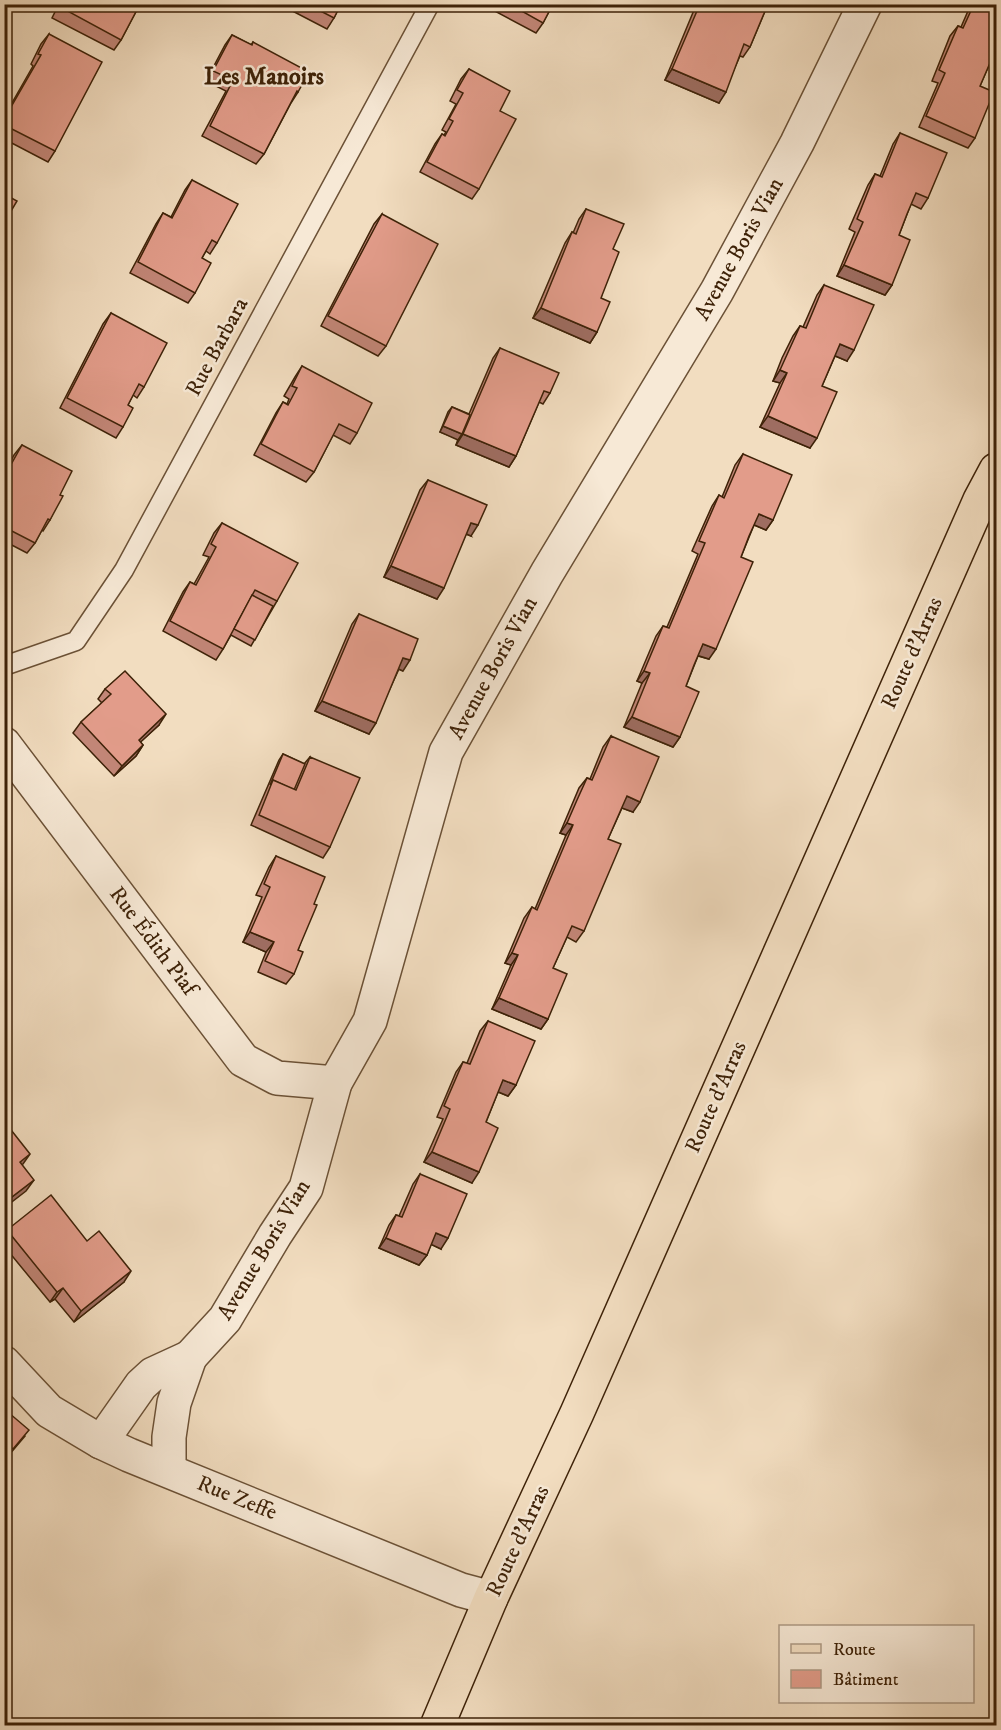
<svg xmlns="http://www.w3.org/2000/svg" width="1001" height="1730" viewBox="0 0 1001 1730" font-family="'IM FELL DW Pica',serif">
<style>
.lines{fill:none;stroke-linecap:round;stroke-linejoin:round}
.lane-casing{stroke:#6b5136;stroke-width:21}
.street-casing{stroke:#6b5136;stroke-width:36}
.primary-casing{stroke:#3e2208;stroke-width:36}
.lane{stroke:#f7e9d6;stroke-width:18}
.street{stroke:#f7e9d6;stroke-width:33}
.primary{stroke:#f2ddc0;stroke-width:33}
.wall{fill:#c28677;stroke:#3e2208;stroke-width:1.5}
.shaded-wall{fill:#9e6d61;stroke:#3e2208;stroke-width:1.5}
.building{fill:#e29c8a;stroke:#3e2208;stroke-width:1.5}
.labels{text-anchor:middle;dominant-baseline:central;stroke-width:5;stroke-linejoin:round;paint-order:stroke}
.street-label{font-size:22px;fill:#3e2208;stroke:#f7e9d6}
.neighbourhood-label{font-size:24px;font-weight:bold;fill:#3e2208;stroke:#f7e9d6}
</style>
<rect width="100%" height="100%" fill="#f2ddc0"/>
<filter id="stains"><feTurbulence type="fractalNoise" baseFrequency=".00333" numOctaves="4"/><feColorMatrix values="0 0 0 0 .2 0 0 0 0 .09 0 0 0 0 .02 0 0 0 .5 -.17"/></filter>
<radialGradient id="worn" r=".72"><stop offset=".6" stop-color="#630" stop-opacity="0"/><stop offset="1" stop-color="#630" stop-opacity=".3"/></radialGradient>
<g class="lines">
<g class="lane-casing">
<path id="lane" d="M4 666 76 641 124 570 430 4"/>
</g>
<g class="street-casing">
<g id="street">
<path d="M4 744 243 1060 277 1078 335 1083"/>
<path d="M190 1357 225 1319 275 1235 306 1188 335 1083 370 1021 446 752 547 573 717 291 797 143 865 4"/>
<path d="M4 1363 49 1411 101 1442 129 1455 461 1590 491 1598"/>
<path d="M101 1442 141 1385 153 1374 190 1357 174 1403 169 1437V1470"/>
</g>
</g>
<g class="primary-casing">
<path id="primary" d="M437 1726 491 1598 577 1413 980 500 996 470"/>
</g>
<use href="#lane" class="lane"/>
<use href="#street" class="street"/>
<use href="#primary" class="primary"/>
</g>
<g class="wall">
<path d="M59 4H140L121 40 114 50 52 18Z"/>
<path d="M279 4H341L334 18 327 29Z"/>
<path d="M491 4H553L543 23 536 33 489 8Z"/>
<path d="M572 4H583L580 9Z"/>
<path d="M683 4H768L750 47 743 57 740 56 719 103 665 80 694 10Z"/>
<path d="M971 4H996V57L993 56 980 86 975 138 968 148 919 127 938 83 932 81 950 36 958 26 961 27Z"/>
<path d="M49 34 55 151 48 162 4 139V117L33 66 31 64 41 44Z"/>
<path d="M232 35 251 45 253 42 298 92 291 103 264 154 256 164 202 136 226 91 206 81 225 45Z"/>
<path d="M469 69 500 111 479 189 472 199 420 172 435 144 442 134 444 135 446 132 442 130 456 104 450 101 461 79Z"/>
<path d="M900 133 928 198 921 209 911 204 899 235 892 285 885 295 837 276 855 232 849 229 868 185 875 174 880 176 893 144Z"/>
<path d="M192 180 217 243 210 254 206 251 202 258 195 293 188 303 130 273 156 224 163 213 171 217 185 190Z"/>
<path d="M586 209 613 249 601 298 597 332 590 343 533 318 565 243 572 232 573 233 579 219Z"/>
<path d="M382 214 386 346 378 356 321 326 374 224Z"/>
<path d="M824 285 847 361 835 356 822 386 810 448 760 427 780 383 773 381 782 358 793 336 800 326 803 327 817 295Z"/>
<path d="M111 313 144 387 137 398 133 395 128 405 123 427 116 438 60 408 103 324Z"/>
<path d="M500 348 550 393 543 404 539 402 516 456 509 467 456 445 458 439 440 432 448 412 452 407 469 414 493 358Z"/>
<path d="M302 366 357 433 350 444 333 435 314 472 306 482 254 455 276 413 283 402 287 404 289 399 284 396 295 377Z"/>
<path d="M22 445 60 495 50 520 43 531 42 530 35 543 27 553 4 541V474L14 455Z"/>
<path d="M743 454 773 520 766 530 754 525 741 557 709 659 698 656 686 686 680 737 673 747 624 727 642 683 637 681 656 636 663 626 667 627 698 554 692 551 712 506 719 495 722 497 735 465Z"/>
<path d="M428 480 471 536 466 534 437 599 384 577 420 490Z"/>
<path d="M222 523 277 601 251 646 231 635 223 649 216 660 163 631 183 592 190 582 194 584 209 557 203 555 214 533Z"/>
<path d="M359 614 403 671 399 669 369 734 315 711 352 624Z"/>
<path d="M105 689 159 725 140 742 143 745 136 756 114 776 73 733 81 722 102 703 98 699Z"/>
<path d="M611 736 633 812 622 808 608 839 584 931 576 942 567 937 553 968 548 1019 541 1029 492 1009 511 965 505 963 524 918 532 907 535 909 566 835 560 833 579 788 587 778 590 779 603 747Z"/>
<path d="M283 754 304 764 310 757 330 847 323 858 251 825 279 760Z"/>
<path d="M276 856 314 904 298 950 294 974 286 984 258 972 266 952 243 942 262 897 256 895 269 867Z"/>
<path d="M488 1021 516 1085 508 1096 498 1092 486 1122 472 1183 424 1162 443 1119 437 1117 456 1072 463 1062 467 1063 480 1031Z"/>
<path d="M420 1174 441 1249 431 1244 427 1255 419 1265 379 1248 389 1225 396 1215 399 1216 413 1184Z"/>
<path d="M7 1230 87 1241 124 1282 74 1322 55 1299 50 1302 4 1246V1234Z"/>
<path d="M4 1419 25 1436 9 1455 4 1451Z"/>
</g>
<g class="shaded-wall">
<path d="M683 4H698L694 10Z"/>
<path d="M672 69 726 92 719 103 665 80Z"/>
<path d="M844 265 892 285 885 295 837 276Z"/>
<path d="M541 308 597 332 590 343 533 318Z"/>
<path d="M840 344 854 350 847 361 833 355Z"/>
<path d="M780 370 787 373 780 383 773 381Z"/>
<path d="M768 416 817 438 810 448 760 427Z"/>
<path d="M443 426 462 434 458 440 440 432Z"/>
<path d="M463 434 516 456 509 467 456 445Z"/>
<path d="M759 514 773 520 766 530 752 524Z"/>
<path d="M471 523 478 525 471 536 464 533Z"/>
<path d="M391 566 444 588 437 599 384 577Z"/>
<path d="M703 644 716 649 709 659 696 655Z"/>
<path d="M403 658 410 660 403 671 396 668Z"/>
<path d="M644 671 650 673 642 683 637 681Z"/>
<path d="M322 701 376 723 369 734 315 711Z"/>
<path d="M166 714 159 725 131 751 139 740Z"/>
<path d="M632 717 680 737 673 747 624 727Z"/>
<path d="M143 745 136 756 114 776 122 766Z"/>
<path d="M627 796 640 802 633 812 619 807Z"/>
<path d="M567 823 573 825 566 835 560 833Z"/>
<path d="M250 932 274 942 266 952 243 942Z"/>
<path d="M512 953 518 955 511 965 505 963Z"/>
<path d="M499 998 548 1019 541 1029 492 1009Z"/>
<path d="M503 1080 516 1085 508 1096 496 1091Z"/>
<path d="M432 1152 479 1172 472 1183 424 1162Z"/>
<path d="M30 1154 23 1164 13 1172 20 1162Z"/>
<path d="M34 1180 26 1191 4 1208V1203Z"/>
<path d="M436 1233 448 1238 441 1249 428 1243Z"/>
<path d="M386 1238 427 1255 419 1265 379 1248Z"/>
<path d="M131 1271 124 1282 74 1322 81 1311Z"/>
<path d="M63 1288 55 1299 50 1302 57 1292Z"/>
</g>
<g class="building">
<path d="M61 4H140L121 40 60 7Z"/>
<path d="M307 4H341L334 18Z"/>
<path d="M509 4H553L543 23Z"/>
<path d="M700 4H768L750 47 744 44 726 92 672 69Z"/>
<path d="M974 4H996V49L980 86 994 92 975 138 926 116 945 73 939 70 958 26 963 28Z"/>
<path d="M49 34 102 62 55 151 4 125V119L41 55 38 54Z"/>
<path d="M232 35 252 45 253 42 309 72 298 92 297 91 264 154 210 126 233 80 213 71Z"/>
<path d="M469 69 510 91 500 111 516 119 479 189 427 162 442 134 445 136 453 121 449 119 463 93 457 90Z"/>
<path d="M900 133 947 153 928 198 916 193 907 214 899 235 910 240 892 285 844 265 863 222 857 219 875 174 882 177Z"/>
<path d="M192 180 238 204 217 243 212 240 202 258 211 263 195 293 138 262 163 213 172 218Z"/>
<path d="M4 194 17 201 4 223Z"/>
<path d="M586 209 624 224 613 249 619 252 601 298 610 302 597 332 541 308 572 232 576 234Z"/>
<path d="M382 214 438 244 386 346 328 316Z"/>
<path d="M824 285 874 305 854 350 840 344 822 386 837 392 817 438 768 416 787 373 780 370 800 326 806 328Z"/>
<path d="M111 313 167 343 144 387 139 384 128 405 133 408 123 427 67 398Z"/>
<path d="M500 348 559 373 550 393 544 391 516 456 463 434Z"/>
<path d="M302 366 372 403 357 433 339 424 314 472 261 444 283 402 288 405 297 388 292 386Z"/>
<path d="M452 407 470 415 462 434 443 426Z"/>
<path d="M22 445 72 471 60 495 63 496 50 520 48 519 35 543 4 527V477Z"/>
<path d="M743 454 792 475 773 520 759 514 749 536 741 557 753 562 716 649 703 644 694 665 686 686 699 692 680 737 632 717 650 673 644 671 663 626 669 628 705 543 699 541 719 495 724 498Z"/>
<path d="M428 480 487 505 478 525 471 523 444 588 391 566Z"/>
<path d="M222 523 298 563 277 601 255 590 223 649 170 621 190 582 196 585 216 547 211 544Z"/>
<path d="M252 595 273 606 255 640 234 629Z"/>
<path d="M359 614 418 639 410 660 403 658 376 723 322 701Z"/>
<path d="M125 671 166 714 139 740 143 745 122 766 81 722 111 694 105 689Z"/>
<path d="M611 736 659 757 640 802 627 796 608 839 621 844 584 931 572 926 553 968 567 974 548 1019 499 998 518 955 512 953 532 907 537 910 573 825 567 823 577 800 587 778 592 780Z"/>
<path d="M283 754 305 764 294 790 273 780 270 785Z"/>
<path d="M310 757 360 778 330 847 259 815 273 780 296 790Z"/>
<path d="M276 856 325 877 314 904 317 905 298 950 303 952 294 974 265 961 274 942 250 932 270 887 264 884Z"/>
<path d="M488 1021 535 1041 516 1085 503 1080 486 1122 498 1128 479 1172 432 1152 450 1109 444 1106 463 1062 470 1064Z"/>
<path d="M4 1121 30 1154 20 1162 34 1180 4 1203Z"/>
<path d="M420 1174 467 1194 448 1238 436 1233 427 1255 386 1238 396 1215 402 1217Z"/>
<path d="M51 1195 87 1241 99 1231 131 1271 81 1311 63 1288 57 1292 7 1230Z"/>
<path d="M9 1413 29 1430 13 1449 4 1442V1419Z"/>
</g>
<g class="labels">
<g class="street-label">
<text transform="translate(739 249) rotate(-61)">Avenue Boris Vian</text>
<text transform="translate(217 347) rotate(-62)">Rue Barbara</text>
<text transform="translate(912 653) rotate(-66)">Route d'Arras</text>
<text transform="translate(493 668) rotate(-61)">Avenue Boris Vian</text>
<text transform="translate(153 941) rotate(53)">Rue Édith Piaf</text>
<text transform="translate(716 1097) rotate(-66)">Route d'Arras</text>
<text transform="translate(264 1250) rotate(-59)">Avenue Boris Vian</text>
<text transform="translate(237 1498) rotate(22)">Rue Zeffe</text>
<text transform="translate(518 1541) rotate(-65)">Route d'Arras</text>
</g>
<g class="neighbourhood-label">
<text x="264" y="77">Les Manoirs</text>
</g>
</g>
<rect width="1001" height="1730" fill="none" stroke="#f2ddc0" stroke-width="24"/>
<rect x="6" y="6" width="989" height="1718" fill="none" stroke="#3e2208" stroke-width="3"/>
<rect x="12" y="12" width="977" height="1706" fill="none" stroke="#3e2208" stroke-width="1.5"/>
<rect x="779" y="1625" width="195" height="78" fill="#f7e9d6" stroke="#ad9984" stroke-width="1.5"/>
<rect x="791" y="1644" width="30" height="9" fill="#f2ddc0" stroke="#ad9984" stroke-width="1.5"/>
<text x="833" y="1655" font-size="18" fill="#3e2208">Route</text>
<rect x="791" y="1670" width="30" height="18" fill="#e29c8a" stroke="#ad9984" stroke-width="1.5"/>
<text x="833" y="1685" font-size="18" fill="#3e2208">Bâtiment</text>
<rect width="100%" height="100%" filter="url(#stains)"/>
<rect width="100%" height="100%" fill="url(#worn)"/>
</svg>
